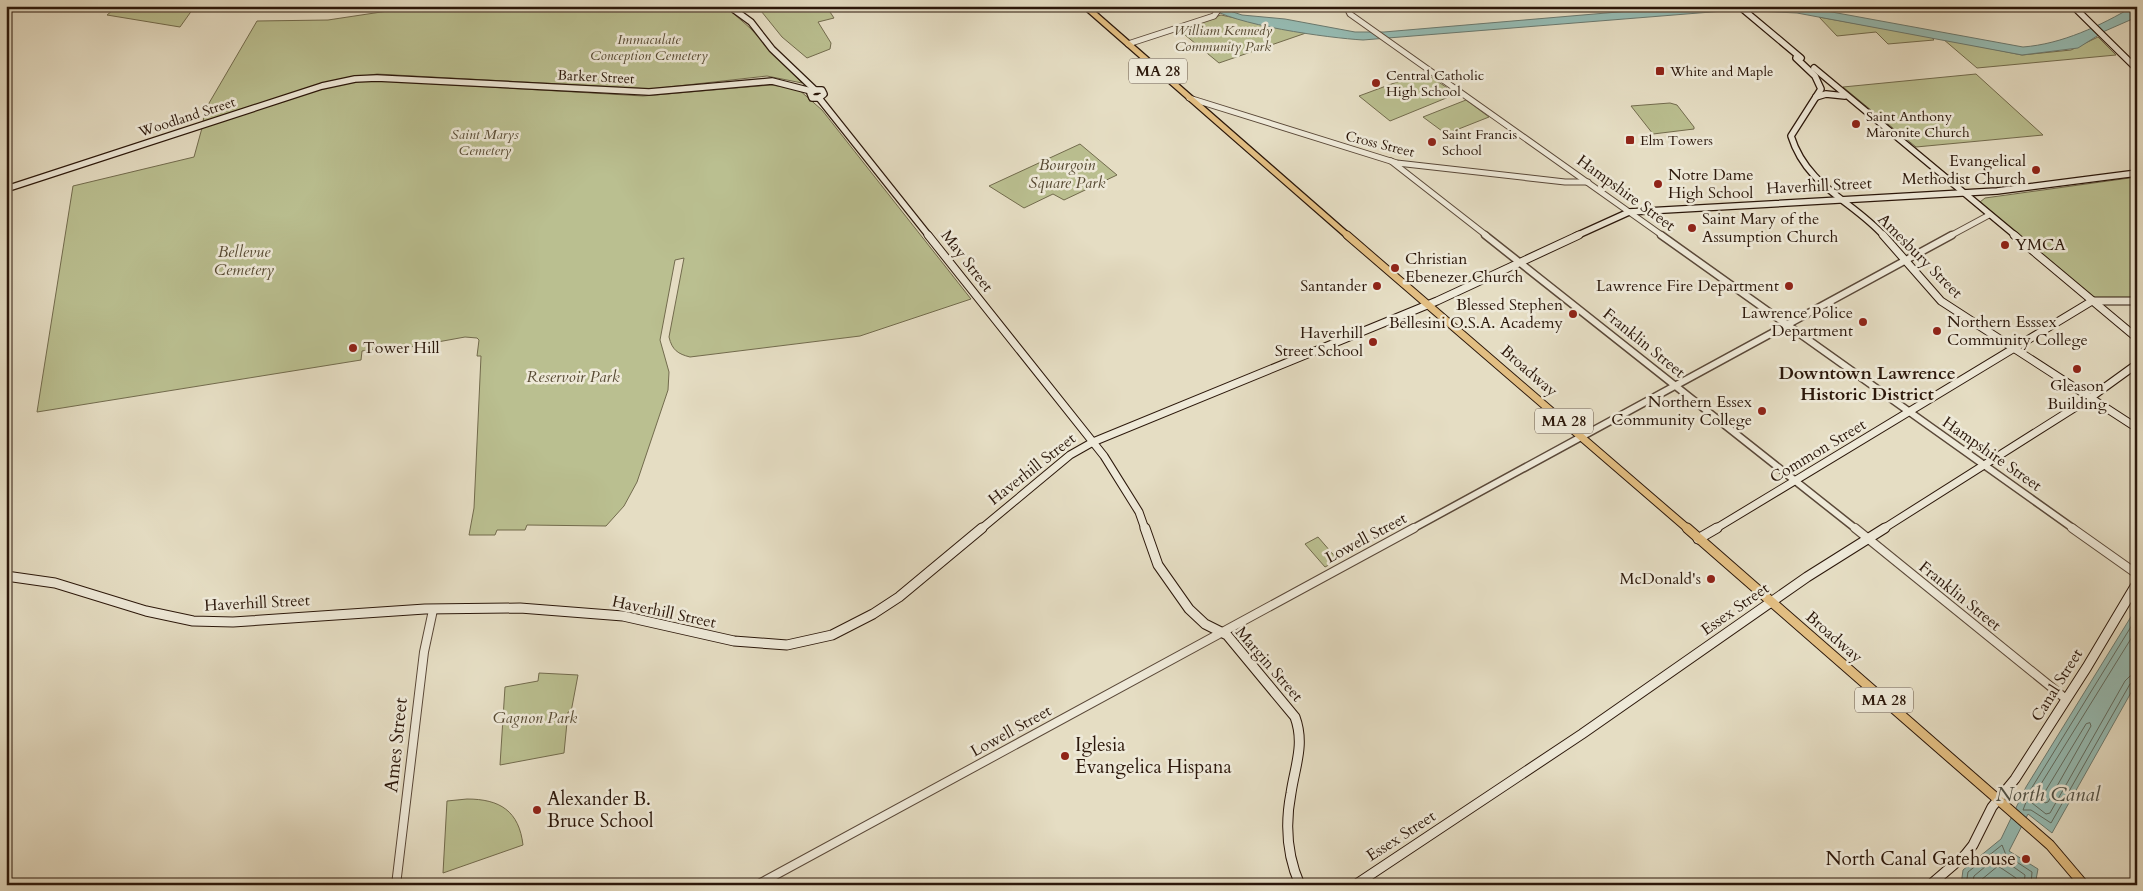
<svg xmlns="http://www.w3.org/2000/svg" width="2143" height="891" viewBox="0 0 2143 891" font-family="Cardo,serif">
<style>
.green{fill:#babf90;stroke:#726b4d}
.water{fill:#96bcb4;stroke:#6b7a70}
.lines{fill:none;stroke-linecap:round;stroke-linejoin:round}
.shore{stroke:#606a5f;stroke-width:1}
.tertiary-far2-casing{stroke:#5a4838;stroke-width:7}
.tertiary-far1-casing{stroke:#5a4838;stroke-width:9}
.tertiary-casing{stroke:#5a4838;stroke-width:10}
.secondary-far2-casing{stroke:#2b170a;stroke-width:8}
.secondary-far1-casing{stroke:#2b170a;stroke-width:9}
.secondary-casing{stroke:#2b170a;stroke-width:11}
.primary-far2-casing{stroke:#2b170a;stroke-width:8}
.primary-far1-casing{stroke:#2b170a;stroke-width:9}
.primary-casing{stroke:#2b170a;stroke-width:11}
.tertiary-far2{stroke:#eee9d8;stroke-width:5}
.tertiary-far1{stroke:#eee9d8;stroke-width:6}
.tertiary{stroke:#eee9d8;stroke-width:8}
.secondary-far2{stroke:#eee9d8;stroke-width:5.5}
.secondary-far1{stroke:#eee9d8;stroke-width:7}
.secondary{stroke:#eee9d8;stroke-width:9}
.primary-far2{stroke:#e2be82;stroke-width:5.5}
.primary-far1{stroke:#e2be82;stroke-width:7}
.primary{stroke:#e2be82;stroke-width:9}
.poi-dot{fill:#8f2418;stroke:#eee9d8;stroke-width:2}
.labels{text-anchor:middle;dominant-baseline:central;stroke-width:5;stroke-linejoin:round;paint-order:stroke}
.far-park-label{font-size:14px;font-style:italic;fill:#564932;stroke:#eee9d8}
.far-poi-label{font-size:14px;fill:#2b170a;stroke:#eee9d8;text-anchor:start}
.far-street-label{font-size:14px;fill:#2b170a;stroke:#eee9d8}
.shield{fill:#eee9d8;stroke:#665648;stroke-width:1}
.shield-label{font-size:15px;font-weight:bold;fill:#2b170a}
.poi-label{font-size:16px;fill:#2b170a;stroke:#eee9d8;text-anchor:end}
.park-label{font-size:16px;font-style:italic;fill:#564932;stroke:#eee9d8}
.street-label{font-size:16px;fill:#2b170a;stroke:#eee9d8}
.neighbourhood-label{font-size:18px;font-weight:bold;fill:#2b170a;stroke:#eee9d8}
.near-street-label{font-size:19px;fill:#2b170a;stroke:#eee9d8}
.near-poi-label{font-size:19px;fill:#2b170a;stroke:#eee9d8;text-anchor:start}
.near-water-label{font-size:21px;font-style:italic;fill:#505146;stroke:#eee9d8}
</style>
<rect width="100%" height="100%" fill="#e5ddc3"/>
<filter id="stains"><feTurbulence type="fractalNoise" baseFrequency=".004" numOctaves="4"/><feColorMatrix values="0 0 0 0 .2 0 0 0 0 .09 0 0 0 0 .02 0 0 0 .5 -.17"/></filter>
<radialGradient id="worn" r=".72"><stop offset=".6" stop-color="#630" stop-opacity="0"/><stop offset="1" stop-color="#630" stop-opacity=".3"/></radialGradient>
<g class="green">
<path d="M118 6H195L180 27 107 15Z"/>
<path d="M421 6H725L750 28 802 83 767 76 651 89 377 74 322 83 203 122 205 110 257 21 328 20Z"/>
<path d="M757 6H797L800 10 826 6 834 18 818 22 831 43 830 49 807 58 782 37Z"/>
<path d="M1609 6H1688L1613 13Z"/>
<path d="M1221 15 1306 33 1219 63 1179 30Z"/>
<path d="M1819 17 1931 37 1934 40 1888 44 1876 32 1837 36Z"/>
<path d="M2098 37 2116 55 1977 68 1943 39 2022 55 2071 50Z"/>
<path d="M1424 72 1456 94 1390 121 1359 96Z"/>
<path d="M1976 74 2043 135 1916 147 1843 87Z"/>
<path d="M355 81H386L643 96 771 85 798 89 822 110 971 299 860 336 690 357C678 354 672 350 669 337L684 258 675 260 660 340 669 372 668 390 637 482 624 506 606 526 527 525 525 530H497L495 535H469L474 508 481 356H477L479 340 477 338 465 337 377 353 375 349 362 351 361 360 37 412 73 186 194 157 202 128 321 89Z"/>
<path d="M1466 100 1489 117 1446 134 1423 117Z"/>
<path d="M1670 103 1677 105 1694 127V129L1653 134 1631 106Z"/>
<path d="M1080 144 1117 175 1064 200 1053 194 1024 208 989 186Z"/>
<path d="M2137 177V299H2096L1980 202 1985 198Z"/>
<path d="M1318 537 1338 560 1325 567 1305 544Z"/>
<path d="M539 673 578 675 571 712H568L564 753 500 765 505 687 538 681Z"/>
<path d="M467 799C500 799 519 811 523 845L443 873 447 801Z"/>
</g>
<g class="water">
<path d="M1207 6H1215L1242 15 1285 19 1355 32H1384L1688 6H1799L2023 47C2062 44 2100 26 2134 6H2137V17L2105 31 2078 48 2022 55 1797 13 1736 10 1363 40C1329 38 1232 25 1207 6Z"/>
<path d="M2137 607V682L2052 833 2028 814 2009 851 2038 869 2035 885H1961L1963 870 2001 839 2026 787Z"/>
</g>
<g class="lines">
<g class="shore">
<path d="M1664 6 1667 11 1723 6"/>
<path d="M2137 617 2031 789 2023 810H2031L2051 823 2130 684 2137 681"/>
<path d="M2137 629 2036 792 2032 803 2046 814 2050 813 2125 681 2130 676 2137 675"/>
<path d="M2090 723 2091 726 2048 802 2045 803 2042 799 2043 795 2086 724Z"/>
<path d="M1966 885 1968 872 2002 845 2006 855 2032 872 2031 885"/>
<path d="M1972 885 1974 876 1998 856 2025 875 2024 885"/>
<path d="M1980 885 1981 880 1998 866 2016 878 2017 885"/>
</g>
<g class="tertiary-far2-casing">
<g id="tertiary-far2">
<path d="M1346 6 1350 14 1663 236"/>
<path d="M1128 44 1214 16 1221 6"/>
<path d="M1189 98 1397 163 1565 182H1588"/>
<path d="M1391 161 1487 236"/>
<path d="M1950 236 1989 215"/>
</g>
</g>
<g class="tertiary-far1-casing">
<g id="tertiary-far1">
<path d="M1485 235 1856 529"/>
<path d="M1661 235 2074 529"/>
<path d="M1412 529 1952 235"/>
</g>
</g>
<g class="tertiary-casing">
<g id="tertiary">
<path d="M1855 528 2066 699"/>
<path d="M2072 528 2137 574"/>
<path d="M396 885 424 652 433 610"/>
<path d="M757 885 1414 528"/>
</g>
</g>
<g class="secondary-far2-casing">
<g id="secondary-far2">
<path d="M729 6 751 22 772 49 815 90"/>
<path d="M1739 6 1801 58"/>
<path d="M2073 6 2137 69"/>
<path d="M1797 56 1796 58 1815 76 1821 89 1791 136C1807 187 1853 201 1884 236"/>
<path d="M1814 68 2016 236"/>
<path d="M815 90H822L824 94 819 98H812L810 93Z"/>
<path d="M1816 97 1826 94 1845 96"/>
<path d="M819 98 929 236"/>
<path d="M6 189 322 86 355 79 377 78 649 92 772 81 811 91"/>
<path d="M1576 236 1629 212 1997 191 2137 173"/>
</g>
</g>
<g class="secondary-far1-casing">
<g id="secondary-far1">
<path d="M928 235 1104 456 1139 512 1145 529"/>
<path d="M1883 235 1941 301 2137 428"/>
<path d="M2014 235 2137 338"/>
<path d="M981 529 1070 455 1093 442 1437 301 1579 235"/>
<path d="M1715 529 2092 301H2137"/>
<path d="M1883 529 2090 398 2137 364"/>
</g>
</g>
<g class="secondary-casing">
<g id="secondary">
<path d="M1145 528 1158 565 1189 609 1205 624 1227 635 1295 717C1305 744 1295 766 1291 793 1285 824 1287 856 1300 885"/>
<path d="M1698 539 1717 528"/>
<path d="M6 576 55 583 146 611 193 621 233 622 425 609 520 608 623 616 734 641 787 645 832 635 873 614 899 597 982 528"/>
<path d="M1355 885 1582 734 1807 577 1885 528"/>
<path d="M1930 885 1965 855 1973 845 1992 807 2015 779 2087 667 2137 583"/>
</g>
</g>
<g class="primary-far2-casing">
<path id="primary-far2" d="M1085 6 1348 236"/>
</g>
<g class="primary-far1-casing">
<path id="primary-far1" d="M1347 235 1688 529"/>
</g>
<g class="primary-casing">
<path id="primary" d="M1687 528 2050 845 2084 885"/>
</g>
<use href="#tertiary-far2" class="tertiary-far2"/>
<use href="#tertiary-far1" class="tertiary-far1"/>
<use href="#tertiary" class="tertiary"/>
<use href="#secondary-far2" class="secondary-far2"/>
<use href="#secondary-far1" class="secondary-far1"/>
<use href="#secondary" class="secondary"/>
<use href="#primary-far2" class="primary-far2"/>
<use href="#primary-far1" class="primary-far1"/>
<use href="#primary" class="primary"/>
</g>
<g class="poi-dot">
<rect x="1655" y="66" width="10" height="10" rx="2.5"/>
<circle cx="1376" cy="83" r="5"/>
<circle cx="1856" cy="124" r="5"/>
<rect x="1625" y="135" width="10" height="10" rx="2.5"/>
<circle cx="1432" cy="142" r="5"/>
<circle cx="2036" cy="170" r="5"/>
<circle cx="1658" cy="184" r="5"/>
<circle cx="1692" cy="228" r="5"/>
<circle cx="2005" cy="245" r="5"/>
<circle cx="1395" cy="268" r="5"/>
<circle cx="1377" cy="286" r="5"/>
<circle cx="1789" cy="286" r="5"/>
<circle cx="1573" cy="314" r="5"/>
<circle cx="1863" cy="322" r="5"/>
<circle cx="1937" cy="331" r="5"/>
<circle cx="1373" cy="342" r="5"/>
<circle cx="353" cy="348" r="5"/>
<circle cx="2077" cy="369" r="5"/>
<circle cx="1762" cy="411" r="5"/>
<circle cx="1711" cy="579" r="5"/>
<circle cx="1065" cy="756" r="5"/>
<circle cx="537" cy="810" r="5"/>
<circle cx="2026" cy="859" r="5"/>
</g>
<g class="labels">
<g class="far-park-label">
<text x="1223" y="30">William Kennedy<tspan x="1223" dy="16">Community Park</tspan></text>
<text x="649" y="39">Immaculate<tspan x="649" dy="16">Conception Cemetery</tspan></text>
<text x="485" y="134">Saint Marys<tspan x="485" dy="16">Cemetery</tspan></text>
</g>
<g class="far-poi-label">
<text x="1670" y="71">White and Maple</text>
<text x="1386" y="75">Central Catholic<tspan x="1386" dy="16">High School</tspan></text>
<text x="1866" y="116">Saint Anthony<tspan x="1866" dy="16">Maronite Church</tspan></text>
<text x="1442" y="134">Saint Francis<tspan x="1442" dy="16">School</tspan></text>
<text x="1640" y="140">Elm Towers</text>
</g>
<g class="far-street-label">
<text transform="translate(596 77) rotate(3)">Barker Street</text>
<text transform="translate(187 117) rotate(-18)">Woodland Street</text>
<text transform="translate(1380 144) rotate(14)">Cross Street</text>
</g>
<g class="shield">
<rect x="1129" y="58.5" width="58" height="25" rx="4"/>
<rect x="1535" y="408.5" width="58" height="25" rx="4"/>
<rect x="1855" y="687.5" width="58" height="25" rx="4"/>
</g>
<g class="shield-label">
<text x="1158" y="71">MA 28</text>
<text x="1564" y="421">MA 28</text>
<text x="1884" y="700">MA 28</text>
</g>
<g class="poi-label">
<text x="2026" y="161">Evangelical<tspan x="2026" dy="18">Methodist Church</tspan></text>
<text x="1668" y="175" text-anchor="start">Notre Dame<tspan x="1668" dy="18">High School</tspan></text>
<text x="1702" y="219" text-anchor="start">Saint Mary of the<tspan x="1702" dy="18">Assumption Church</tspan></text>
<text x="2015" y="245" text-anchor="start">YMCA</text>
<text x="1405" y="259" text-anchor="start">Christian<tspan x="1405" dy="18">Ebenezer Church</tspan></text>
<text x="1367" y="286">Santander</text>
<text x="1779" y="286">Lawrence Fire Department</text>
<text x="1563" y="305">Blessed Stephen<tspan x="1563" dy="18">Bellesini O.S.A. Academy</tspan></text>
<text x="1853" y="313">Lawrence Police<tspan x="1853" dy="18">Department</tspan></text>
<text x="1947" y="322" text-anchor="start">Northern Esssex<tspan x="1947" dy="18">Community College</tspan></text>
<text x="1363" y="333">Haverhill<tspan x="1363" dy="18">Street School</tspan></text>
<text x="363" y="348" text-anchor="start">Tower Hill</text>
<text x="2077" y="386" text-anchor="middle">Gleason<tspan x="2077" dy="18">Building</tspan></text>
<text x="1752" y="402">Northern Essex<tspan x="1752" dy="18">Community College</tspan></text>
<text x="1701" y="579">McDonald's</text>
</g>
<g class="park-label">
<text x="1067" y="165">Bourgoin<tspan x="1067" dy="18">Square Park</tspan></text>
<text x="244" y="252">Bellevue<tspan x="244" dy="18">Cemetery</tspan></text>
<text x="573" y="377">Reservoir Park</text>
<text x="535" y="718">Gagnon Park</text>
</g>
<g class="street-label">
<text transform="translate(1819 186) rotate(-3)">Haverhill Street</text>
<text transform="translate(1626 193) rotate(36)">Hampshire Street</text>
<text transform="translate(1920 256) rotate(45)">Amesbury Street</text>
<text transform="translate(967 261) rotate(52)">May Street</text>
<text transform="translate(1644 343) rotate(39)">Franklin Street</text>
<text transform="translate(1529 371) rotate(41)">Broadway</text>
<text transform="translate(1818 451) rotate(-31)">Common Street</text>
<text transform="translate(1992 454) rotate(35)">Hampshire Street</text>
<text transform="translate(1032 469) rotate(-38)">Haverhill Street</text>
<text transform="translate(1366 538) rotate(-28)">Lowell Street</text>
<text transform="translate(1960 596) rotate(39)">Franklin Street</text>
<text transform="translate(257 603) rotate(-3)">Haverhill Street</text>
<text transform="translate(1735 609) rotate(-35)">Essex Street</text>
<text transform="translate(664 612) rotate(12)">Haverhill Street</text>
<text transform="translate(1834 637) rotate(41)">Broadway</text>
<text transform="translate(1269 664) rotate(49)">Margin Street</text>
<text transform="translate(2057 685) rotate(-58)">Canal Street</text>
<text transform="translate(1011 731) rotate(-29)">Lowell Street</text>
<text transform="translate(1401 836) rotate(-33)">Essex Street</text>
</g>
<g class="neighbourhood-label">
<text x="1867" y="373">Downtown Lawrence<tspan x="1867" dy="21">Historic District</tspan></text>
</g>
<g class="near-street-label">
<text transform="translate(396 745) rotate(-84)">Ames Street</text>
</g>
<g class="near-poi-label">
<text x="1075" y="745">Iglesia<tspan x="1075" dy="22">Evangelica Hispana</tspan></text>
<text x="547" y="799">Alexander B.<tspan x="547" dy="22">Bruce School</tspan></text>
<text x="2016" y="859" text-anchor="end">North Canal Gatehouse</text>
</g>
<g class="near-water-label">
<text x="2048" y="794">North Canal</text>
</g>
</g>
<rect width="2143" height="891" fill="none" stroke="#e5ddc3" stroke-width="25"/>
<rect x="8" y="8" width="2128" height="876" fill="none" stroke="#2b170a" stroke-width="2.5"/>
<rect x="12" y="12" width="2118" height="866" fill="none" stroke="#2b170a"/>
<rect width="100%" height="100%" filter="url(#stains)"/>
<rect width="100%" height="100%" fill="url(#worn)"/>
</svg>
